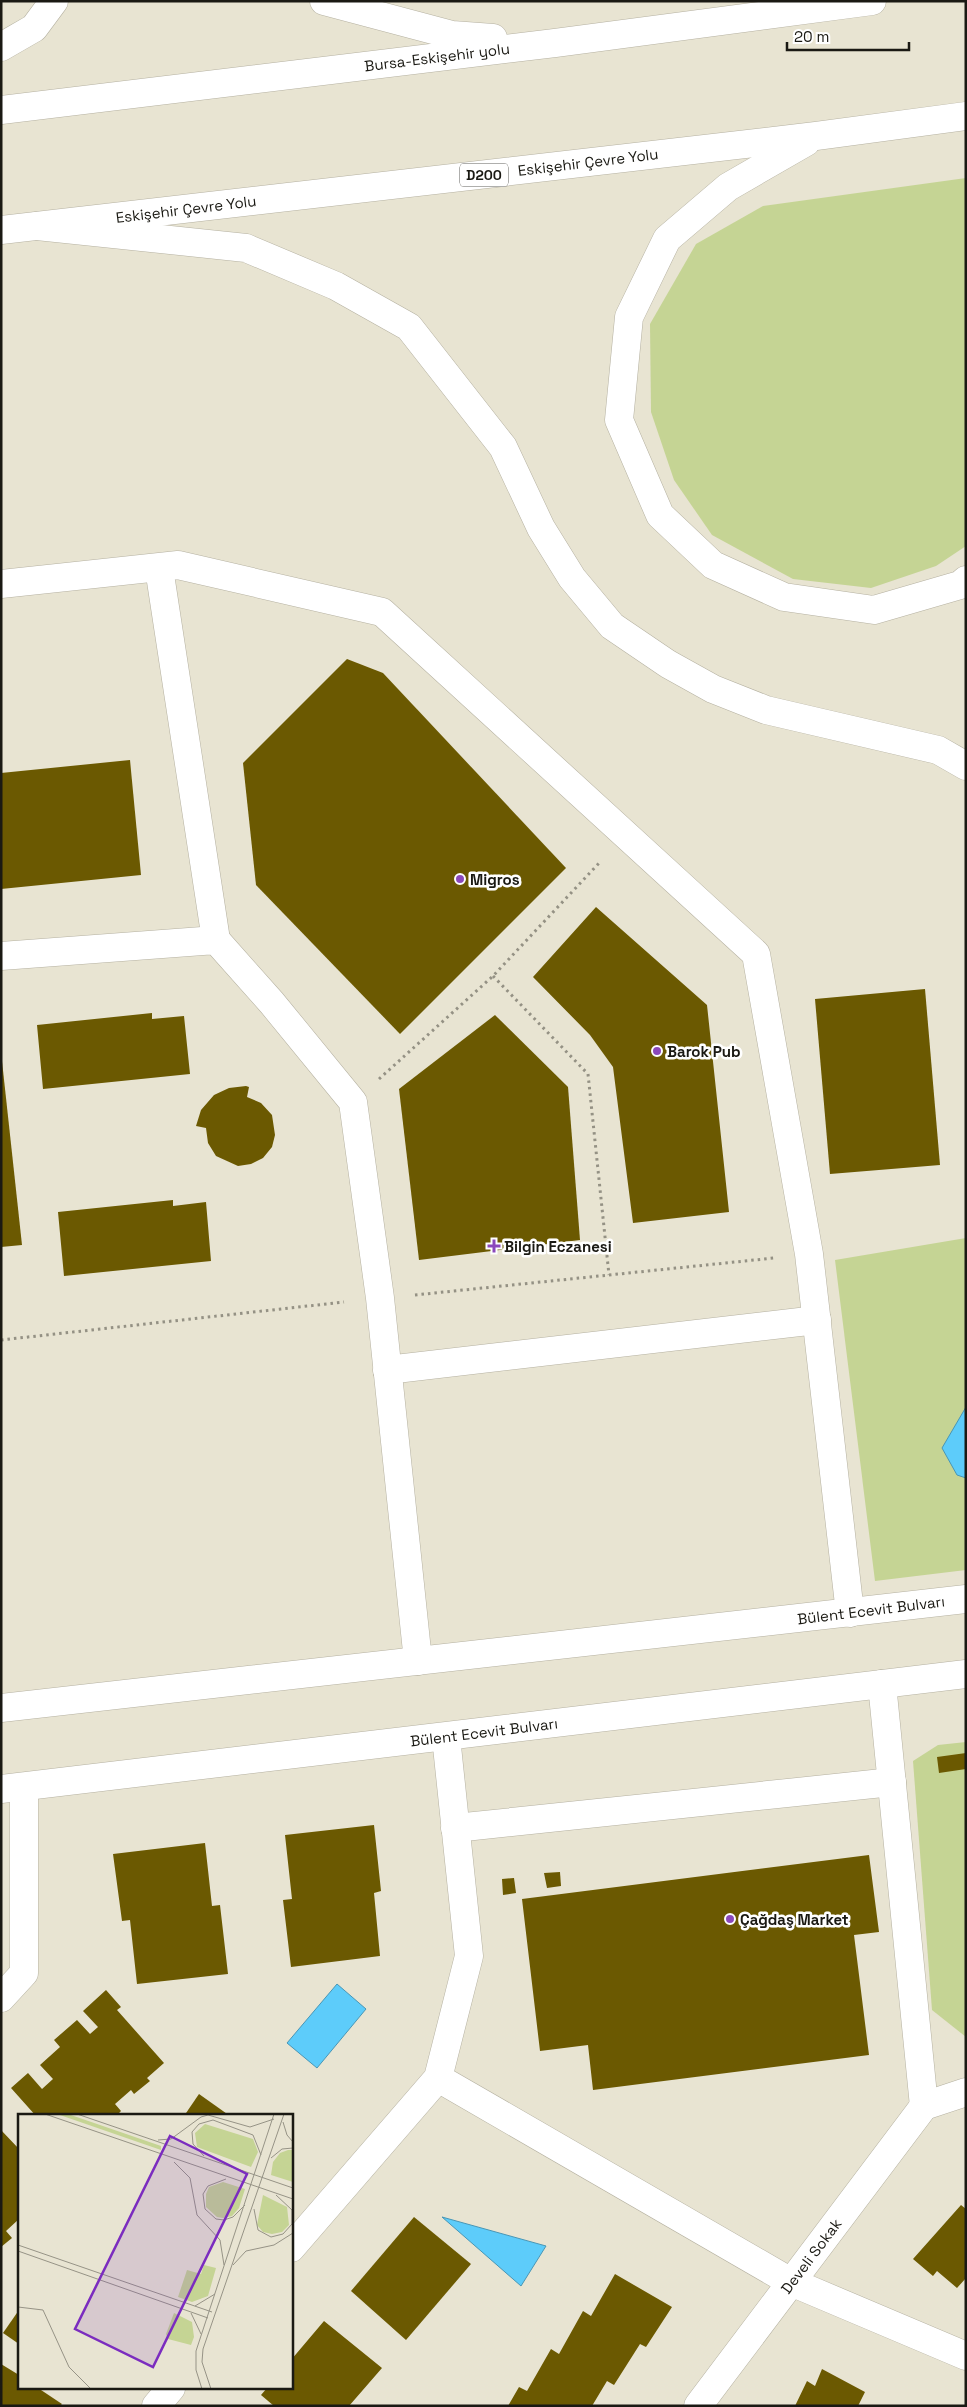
<svg xmlns="http://www.w3.org/2000/svg" width="967" height="2407" viewBox="0 0 967 2407" font-family="'Space Grotesk',sans-serif">
<style>
.green{fill:#c5d494}
.water{fill:#5dccfa;stroke:#4996b5}
.building{fill:#6b5901}
.lines{fill:none;stroke-linecap:round;stroke-linejoin:round}
.minor-casing{stroke:#b5b1a1;stroke-width:29}
.major-casing{stroke:#b5b1a1;stroke-width:29}
.highway-casing{stroke:#b5b1a1;stroke-width:29}
.path{stroke:#949184;stroke-width:3;stroke-dasharray:2.5 4;stroke-linecap:butt}
.minor{stroke:#fff;stroke-width:28}
.major{stroke:#fff;stroke-width:28}
.highway{stroke:#fff;stroke-width:28}
.poi-dot{fill:#8b48bc;stroke:#fff;stroke-width:2}
.labels{text-anchor:middle;dominant-baseline:central;stroke-width:5;stroke-linejoin:round;paint-order:stroke}
.shield{fill:#fff;stroke:#5f5e5a;stroke-width:1}
.shield-label{font-size:14px;font-weight:bold;fill:#1a1913}
.street-label{font-size:15px;fill:#1a1913;stroke:#fff}
.poi-label{font-size:15px;font-weight:bold;fill:#1a1913;stroke:#fff;text-anchor:start}
.inset-road{fill:none;stroke:#969386;stroke-width:1}
.view{fill:#7b2cbf;fill-opacity:0.15;stroke:#7b2cbf;stroke-width:2.5}
.inset-edge{fill:none;stroke:#1a1913;stroke-width:2.5}
</style>
<rect width="100%" height="100%" fill="#e8e4d2"/>
<g class="green">
<path d="M966 178V546L936 566 871 588 793 579 712 535 674 480 651 412 650 324 696 244 763 206Z"/>
<path d="M966 1238V1570L875 1581 835 1260Z"/>
<path d="M966 1742V2037L932 2010 913 1761 938 1745Z"/>
</g>
<g class="water">
<path d="M966 1407V1478L957 1475 942 1448Z"/>
<path d="M337 1984 366 2009 317 2068 287 2043Z"/>
<path d="M442 2217 546 2246 521 2286Z"/>
</g>
<g class="building">
<path d="M347 659 383 673 566 868 400 1034 256 885 243 763Z"/>
<path d="M130 760 141 875 1 889V773Z"/>
<path d="M596 907 707 1005 729 1212 633 1223 613 1067 590 1035 533 977Z"/>
<path d="M925 989 940 1165 830 1174 815 999Z"/>
<path d="M152 1013V1019L184 1016 190 1074 43 1089 37 1025Z"/>
<path d="M495 1015 568 1087 580 1240 419 1260 399 1089Z"/>
<path d="M1 1052 22 1245 1 1247Z"/>
<path d="M246 1086 249 1087 247 1097 261 1103 272 1115 275 1135 272 1147 263 1158 251 1164 238 1166 216 1156 208 1143 206 1128 196 1126 201 1110 214 1095 229 1088Z"/>
<path d="M173 1200V1206L206 1202 211 1261 64 1276 58 1212Z"/>
<path d="M966 1753V1769L939 1773 937 1757Z"/>
<path d="M374 1825 381 1891 374 1893 380 1956 291 1967 283 1900 292 1899 285 1835Z"/>
<path d="M205 1843 212 1906 220 1905 228 1974 137 1984 130 1920 122 1921 113 1854Z"/>
<path d="M869 1855 879 1932 854 1935 869 2055 593 2090 588 2045 540 2051 522 1899Z"/>
<path d="M560 1872 561 1886 547 1888 544 1873Z"/>
<path d="M514 1878 516 1893 503 1895 502 1879Z"/>
<path d="M106 1990 121 2007 117 2010 164 2063 147 2078 150 2081 134 2094 131 2090 115 2104 121 2111 116 2116H36L11 2088 28 2073 42 2089 53 2079 40 2065 60 2047 54 2040 77 2020 90 2034 98 2027 83 2011Z"/>
<path d="M199 2094 230 2116H184Z"/>
<path d="M1 2130 19 2149V2219L6 2231 12 2238 1 2247Z"/>
<path d="M961 2205 966 2209V2278L957 2288 937 2271 933 2276 913 2259Z"/>
<path d="M414 2217 471 2264 406 2340 351 2291Z"/>
<path d="M615 2274 672 2307 646 2347 640 2344 614 2385 607 2381 592 2406H508L519 2387 527 2391 551 2349 559 2354 583 2311 591 2316Z"/>
<path d="M19 2310V2344L3 2333Z"/>
<path d="M324 2321 382 2368 349 2406H274L261 2395 267 2388H291V2360Z"/>
<path d="M1 2364 19 2375V2388H38L62 2404 60 2406H1Z"/>
<path d="M822 2369 865 2392 858 2406H795L807 2381 815 2386Z"/>
</g>
<g class="lines">
<g class="minor-casing">
<g id="minor">
<path d="M159 568 216 940"/>
<path d="M1 584 178 565 382 612 756 954 809 1254 850 1613"/>
<path d="M1 956 216 940 272 1003 353 1102 380 1298 418 1661"/>
<path d="M387 1370 817 1320"/>
<path d="M882 1684 924 2106"/>
<path d="M455 1828 892 1782"/>
<path d="M1 1998 24 1973V1787"/>
<path d="M438 2078 791 2282 966 2356"/>
<path d="M924 2106 966 2092"/>
<path d="M291 2248 438 2078 469 1956 446 1737"/>
<path d="M156 2406 171 2388"/>
<path d="M698 2406 924 2106"/>
</g>
</g>
<g class="major-casing">
<g id="major">
<path d="M1 1708 966 1599"/>
<path d="M1 1789 966 1674"/>
</g>
</g>
<g class="highway-casing">
<g id="highway">
<path d="M324 1 452 35 493 38"/>
<path d="M1 47 34 28 54 1"/>
<path d="M1 110 555 43 872 1"/>
<path d="M806 142 728 187 667 239 629 317 619 420 660 515 713 565 784 597 874 610 960 585 966 580"/>
<path d="M37 226 246 248 336 286 409 327 503 447 541 528 572 578 612 626 668 664 713 689 766 710 938 750 966 766"/>
<path d="M1 230 816 136 966 116"/>
</g>
</g>
<g class="path">
<path d="M493 976 588 1074 609 1275"/>
<path d="M379 1079 493 976 601 861"/>
<path d="M415 1295 774 1258"/>
<path d="M1 1340 344 1302"/>
</g>
<use href="#minor" class="minor"/>
<use href="#major" class="major"/>
<use href="#highway" class="highway"/>
</g>
<g class="poi-dot">
<circle cx="460" cy="879" r="5"/>
<circle cx="657" cy="1051" r="5"/>
<path d="M491.5 1238.5h5v5h5v5h-5v5h-5v-5h-5v-5h5z"/>
<circle cx="730" cy="1919" r="5"/>
</g>
<g class="labels">
<rect class="shield" x="460" y="163.5" width="48" height="23" rx="4"/>
<g class="shield-label">
<text x="484" y="175">D200</text>
</g>
<g class="street-label">
<text transform="translate(437 57) rotate(-7)">Bursa-Eskişehir yolu</text>
<text transform="translate(588 162) rotate(-7)">Eskişehir Çevre Yolu</text>
<text transform="translate(186 209) rotate(-7)">Eskişehir Çevre Yolu</text>
<text transform="translate(871 1610) rotate(-7)">Bülent Ecevit Bulvarı</text>
<text transform="translate(484 1732) rotate(-7)">Bülent Ecevit Bulvarı</text>
<text transform="translate(811 2256) rotate(-53)">Develi Sokak</text>
</g>
<g class="poi-label">
<text x="470" y="879">Migros</text>
<text x="667" y="1051">Barok Pub</text>
<text x="504" y="1246">Bilgin Eczanesi</text>
<text x="740" y="1919">Çağdaş Market</text>
</g>
</g>
<g transform="translate(18 2114)">
<rect width="275" height="275" fill="#e8e4d2"/>
<path d="M39 0H50L143 32V36ZM187 10 235 25 240 38 233 53 179 33 177 19ZM270 36H275V68L253 61 255 48 262 39ZM205 68 227 75 221 94 214 102 205 104 199 103 188 93V80L191 73ZM245 81 269 93 271 111 264 118 254 120 245 118 239 111ZM186 151 198 154 190 182 174 188 160 183 169 156 183 160ZM156 199 174 208 176 223 173 231 150 225 148 220Z" fill="#c5d494"/>
<path class="inset-road" d="M27 0 275 85M59 0 275 74M265 8 269 21 275 28M140 26 153 25 183 3 190 1 232 13 256 5M186 42 175 30 174 18 181 10 195 6 235 21 243 41M253 44 264 35 275 34M156 48 172 64 179 101 202 126 206 151M208 65 190 72 185 80 187 95 198 105 206 106 215 103 227 91M236 95 240 116 253 123 265 120 274 110V96L258 81M0 131 194 198M0 137 190 204M215 151 228 137 256 131 275 119M177 192 197 180M0 193 25 196 51 253 73 275M173 199 183 220M184 275 178 256V237L256 0M193 275 184 248 185 235 266 0"/>
<path class="view" d="M152 22 229 60 135 253 57 215Z"/>
<rect width="275" height="275" class="inset-edge"/>
</g>
<rect width="967" height="2407" fill="none" stroke="#1a1913" stroke-width="5"/>
<path d="M787 42v8h122v-8" fill="none" stroke="#1a1913" stroke-width="2.5"/>
<text x="794" y="42" font-size="15" fill="#1a1913" stroke="#ffffff" stroke-width="4" paint-order="stroke">20 m</text>
</svg>
